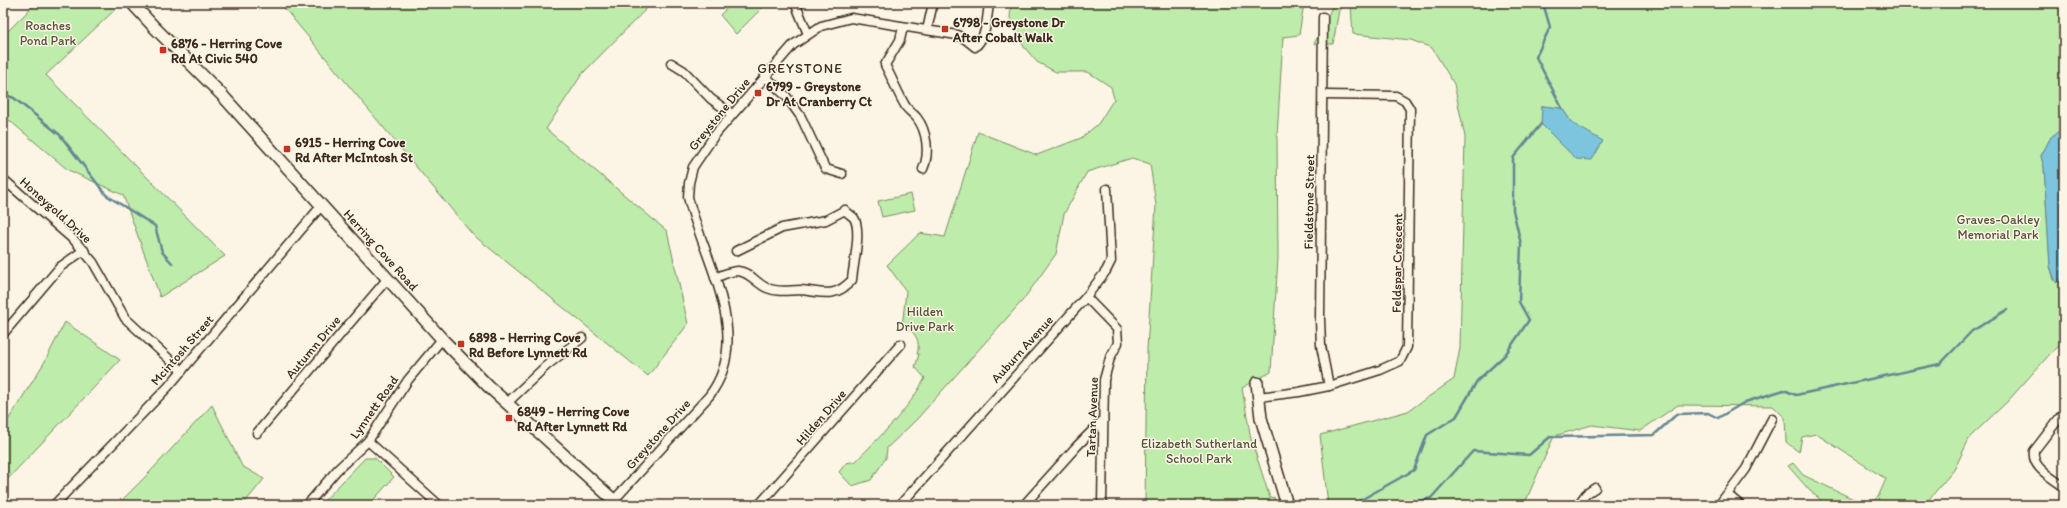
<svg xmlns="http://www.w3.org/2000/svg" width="2067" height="508" viewBox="0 0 2067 508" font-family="Itim,sans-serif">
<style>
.green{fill:#bdecab;stroke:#7c8b64;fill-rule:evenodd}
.water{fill:#7dc4de;stroke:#638691}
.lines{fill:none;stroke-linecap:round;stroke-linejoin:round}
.stream{stroke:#638691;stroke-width:2.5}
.street-casing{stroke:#3b2a1e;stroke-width:11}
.secondary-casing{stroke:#3b2a1e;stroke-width:14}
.street{stroke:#fcf5e5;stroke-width:8}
.secondary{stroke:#fcf5e5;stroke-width:11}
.poi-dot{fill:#c8321e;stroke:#fcf5e5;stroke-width:1.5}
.labels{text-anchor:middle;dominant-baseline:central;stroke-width:3;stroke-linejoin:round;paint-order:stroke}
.poi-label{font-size:13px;font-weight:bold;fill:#3b2a1e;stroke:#fcf5e5;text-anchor:start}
.park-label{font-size:13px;fill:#55513a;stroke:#fcf5e5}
.street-label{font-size:13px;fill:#3b2a1e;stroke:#fcf5e5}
.neighbourhood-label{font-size:14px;letter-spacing:1px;fill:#3b2a1e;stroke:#fcf5e5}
</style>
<rect width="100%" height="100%" fill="#fcf5e5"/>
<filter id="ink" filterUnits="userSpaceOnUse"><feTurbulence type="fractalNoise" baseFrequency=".025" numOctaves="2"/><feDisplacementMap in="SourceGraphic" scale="8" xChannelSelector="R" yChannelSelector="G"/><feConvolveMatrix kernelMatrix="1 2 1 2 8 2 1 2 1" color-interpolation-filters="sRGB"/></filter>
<g filter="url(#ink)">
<g class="green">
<path d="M36 3 121 4 46 75 225 256 160 297 123 195 68 170 3 115V31L6 33Z"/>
<path d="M280 3H652L582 74 546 129 667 231 688 324 648 376 472 234Z"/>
<path d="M732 3H767L736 34 720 15Z"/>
<path d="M1011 3H1304L1299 35 1283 37 1277 137 1278 258 1271 372 1242 388 1251 439 1270 498 1274 497 1276 505H1145L1147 349 1156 205 1150 164 1132 158 1087 172 1064 214 1056 254 1023 300 917 419 887 448 886 458 871 480 852 486 839 472 846 463 856 461C881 435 908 411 925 378L915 367 919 354H917C921 341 915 330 902 327L906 291 887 265 920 233 945 237 978 132 1037 155 1081 138 1098 124 1114 99 1111 87 1088 72H1056L1037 62 1024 47 1010 18Z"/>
<path d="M1334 3H1347L1339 10 1333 44H1314Z"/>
<path d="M1348 3H2064V127L2051 137 2041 156 2044 167 2050 266 2054 280 2060 282 2064 277V342L2050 354 2007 402 1970 437 1954 470 1924 505H1868L1878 497 1886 479 1816 434 1802 437 1799 452 1786 442 1785 418 1773 406 1678 405 1640 431 1592 425 1554 436 1525 503 1522 505H1328L1320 435 1408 411 1454 379 1460 348 1465 137 1454 84 1432 48 1411 40 1353 34 1351 6ZM1542 106 1562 108 1572 123 1576 159 1542 124Z"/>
<path d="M911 194 915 210 882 217 878 201Z"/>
<path d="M65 322 120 360 3 484V428L44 363Z"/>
<path d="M212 405 242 466 264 479 243 505H117L149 473Z"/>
<path d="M365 458H375L394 477 369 505H324L322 503Z"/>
<path d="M1793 463 1803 475 1866 505H1827L1810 491 1788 466Z"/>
</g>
<g class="water">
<path d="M1542 106 1562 108 1572 123 1603 141 1592 160 1576 159 1541 124Z"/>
<path d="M2064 127V277L2056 283 2050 266 2044 167 2041 156 2051 137Z"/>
</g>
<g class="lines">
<g class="stream">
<path d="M1543 3 1550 27 1536 57 1562 108"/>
<path d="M3 94 14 98 60 135 106 195 155 226 162 252 172 263"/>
<path d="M1352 505 1414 470 1427 435 1456 417 1477 381 1505 355 1529 320 1519 302 1521 244 1513 210V158L1541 124"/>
<path d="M1404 505 1431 498 1473 451 1529 455 1550 437 1654 435 1677 414 1708 413 1718 418 1745 402 1784 390 1796 395 1940 364 1972 331 2007 310"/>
</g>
<g class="street-casing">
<g id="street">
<path d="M795 3 808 34"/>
<path d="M1323 17 1320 319 1321 346 1329 386"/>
<path d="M903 27 900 40 885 65C892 78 898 94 906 107 909 111 914 114 917 118 927 131 930 154 923 169"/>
<path d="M927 30 933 3"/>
<path d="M671 63 684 71 711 99 732 114"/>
<path d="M765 76 786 96 801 117 824 166 826 169 842 174"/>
<path d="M3 179 75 241 93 262 125 318 182 371"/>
<path d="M715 278C722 275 730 271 738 271 750 272 757 284 767 288 779 293 789 290 801 290 822 292 835 299 852 280 853 265 862 231 854 218 851 215 847 213 845 210L826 220 782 228 736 251"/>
<path d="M1086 297 1117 329 1118 343 1110 358 1104 380 1102 505"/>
<path d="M3 334 60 267 84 250"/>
<path d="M1258 397 1299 392 1329 386 1380 370 1400 361 1407 347 1410 109 1405 101 1396 96 1323 95"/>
<path d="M507 403 546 366 582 338"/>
<path d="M2064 412 2034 451C2031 468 2053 478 2064 487"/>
<path d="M257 433 388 278"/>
<path d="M368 441 439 505"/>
<path d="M1728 495 1740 505"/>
<path d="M615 499 709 396C755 337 703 259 688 197L689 183 693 167 714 136 793 45 821 26 851 18 957 35 965 39 975 47C987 37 987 17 989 3"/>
<path d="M54 505 168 387 322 205"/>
<path d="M307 505 337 470 368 441 408 380 442 339"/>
<path d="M759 505 901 344"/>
<path d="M900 505 1086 297 1106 271 1111 261 1107 189"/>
<path d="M1024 505 1077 446 1103 420"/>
<path d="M1578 505 1586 494 1595 488"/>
<path d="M1719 505 1746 469 1772 419"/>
</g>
</g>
<g class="secondary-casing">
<g id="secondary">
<path d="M132 3 154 27 221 94 442 339 488 386 619 505"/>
<path d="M1257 383 1261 418 1287 505"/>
</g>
</g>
<use href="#street" class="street"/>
<use href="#secondary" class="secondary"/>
</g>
</g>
<g class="poi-dot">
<rect x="941" y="25" width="8" height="8" rx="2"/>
<rect x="159" y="46" width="8" height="8" rx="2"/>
<rect x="754" y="89" width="8" height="8" rx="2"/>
<rect x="283" y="145" width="8" height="8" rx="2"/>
<rect x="457" y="340" width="8" height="8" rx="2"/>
<rect x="505" y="414" width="8" height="8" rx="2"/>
</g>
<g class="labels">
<g class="poi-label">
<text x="953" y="22">6798 - Greystone Dr<tspan x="953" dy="15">After Cobalt Walk</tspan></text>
<text x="171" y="43">6876 - Herring Cove<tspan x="171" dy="15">Rd At Civic 540</tspan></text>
<text x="766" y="86">6799 - Greystone<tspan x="766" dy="15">Dr At Cranberry Ct</tspan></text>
<text x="295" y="142">6915 - Herring Cove<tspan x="295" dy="15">Rd After McIntosh St</tspan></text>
<text x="469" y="337">6898 - Herring Cove<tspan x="469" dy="15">Rd Before Lynnett Rd</tspan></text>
<text x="517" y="411">6849 - Herring Cove<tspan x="517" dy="15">Rd After Lynnett Rd</tspan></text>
</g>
<g class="park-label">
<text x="48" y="25">Roaches<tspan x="48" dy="15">Pond Park</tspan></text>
<text x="1998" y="219">Graves-Oakley<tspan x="1998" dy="15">Memorial Park</tspan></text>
<text x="925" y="311">Hilden<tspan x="925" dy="15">Drive Park</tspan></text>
<text x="1199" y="443">Elizabeth Sutherland<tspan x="1199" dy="15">School Park</tspan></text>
</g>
<g class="street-label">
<text transform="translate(719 114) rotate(-51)">Greystone Drive</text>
<text transform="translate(1309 202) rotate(-89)">Fieldstone Street</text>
<text transform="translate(56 210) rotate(42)">Honeygold Drive</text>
<text transform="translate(381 250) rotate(48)">Herring Cove Road</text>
<text transform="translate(1397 263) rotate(-89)">Feldspar Crescent</text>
<text transform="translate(313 347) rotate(-50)">Autumn Drive</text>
<text transform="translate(1022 349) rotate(-48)">Auburn Avenue</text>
<text transform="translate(182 350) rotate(-49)">Mcintosh Street</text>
<text transform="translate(374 407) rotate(-55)">Lynnett Road</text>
<text transform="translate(821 417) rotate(-49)">Hilden Drive</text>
<text transform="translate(1092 417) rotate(-88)">Tartan Avenue</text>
<text transform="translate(658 434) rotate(-48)">Greystone Drive</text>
</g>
<g class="neighbourhood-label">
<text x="800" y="68">GREYSTONE</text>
</g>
</g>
<rect width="2067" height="508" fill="none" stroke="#fcf5e5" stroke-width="16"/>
<rect x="8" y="8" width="2051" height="492" fill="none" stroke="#3b2a1e" stroke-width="1.5" filter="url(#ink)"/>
</svg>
